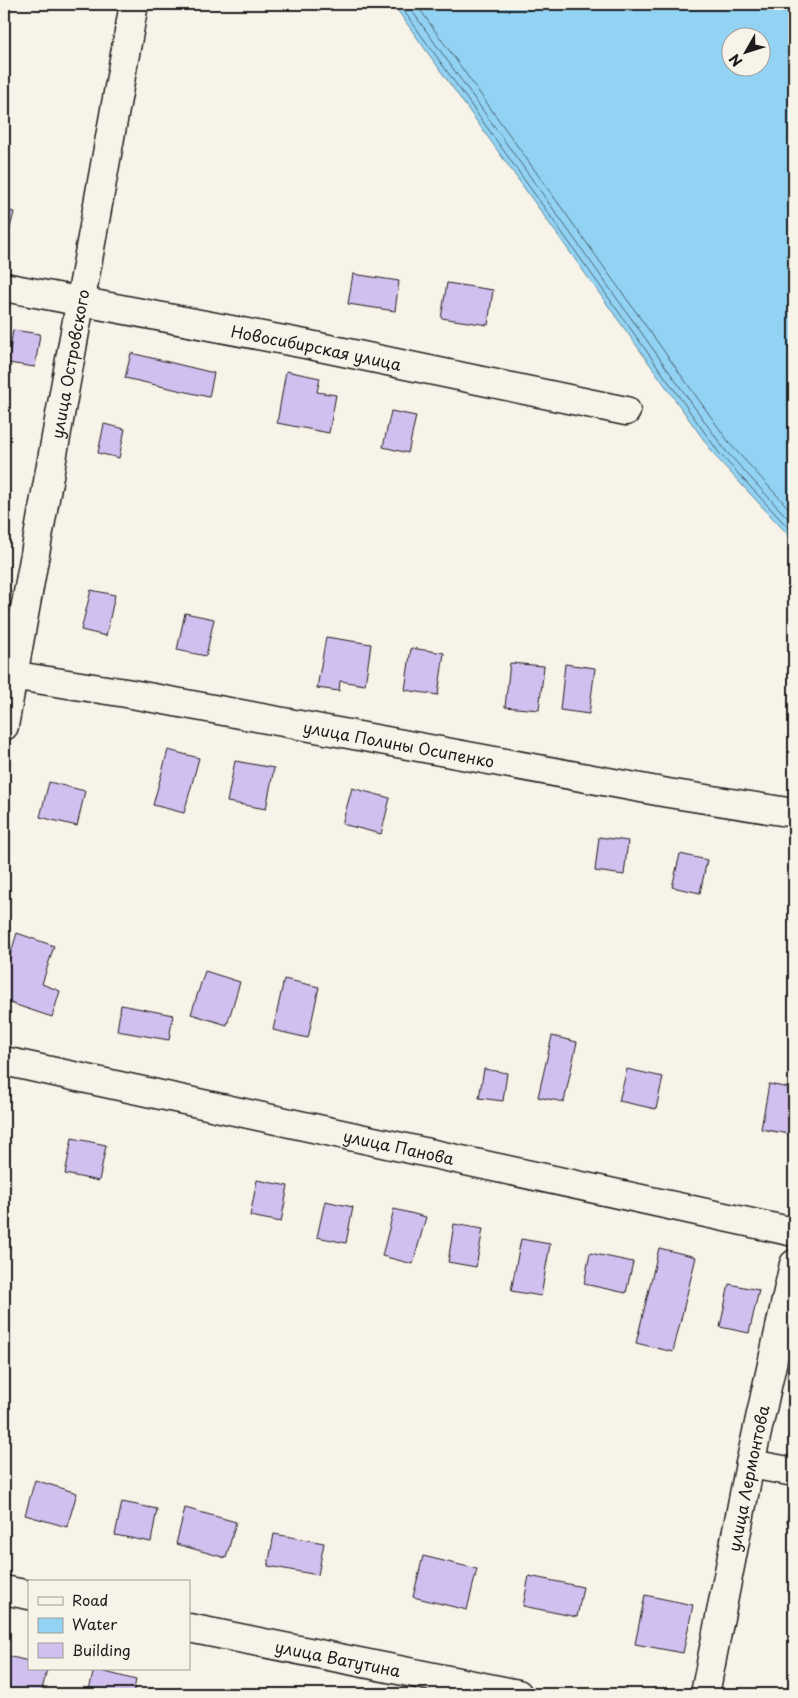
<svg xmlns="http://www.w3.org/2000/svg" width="798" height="1698" viewBox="0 0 798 1698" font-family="'Playpen Sans',sans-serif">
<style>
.water{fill:#92d3f3;stroke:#638a9d;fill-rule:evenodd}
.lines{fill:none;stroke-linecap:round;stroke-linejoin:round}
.shore{stroke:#4b6572;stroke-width:1}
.building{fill:#d1bff0;stroke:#1c1c1c}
.street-casing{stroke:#1c1c1c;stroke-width:31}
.street{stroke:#f7f3e8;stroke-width:28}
.labels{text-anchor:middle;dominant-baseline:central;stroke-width:4;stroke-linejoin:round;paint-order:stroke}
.street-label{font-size:16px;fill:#1c1c1c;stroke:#f7f3e8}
</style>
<rect width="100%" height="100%" fill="#f7f3e8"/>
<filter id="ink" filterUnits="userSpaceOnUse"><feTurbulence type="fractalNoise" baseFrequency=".02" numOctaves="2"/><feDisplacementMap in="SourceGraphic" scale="10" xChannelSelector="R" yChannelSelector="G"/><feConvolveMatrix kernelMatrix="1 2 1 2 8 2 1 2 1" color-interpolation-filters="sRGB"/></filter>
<g filter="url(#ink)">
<path class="water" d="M393 4H794V541L716 457ZM730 38H760V68H730Z"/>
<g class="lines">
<g class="shore">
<path d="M399 4 720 454 794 534"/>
<path d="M407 4 725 450 794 525"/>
<path d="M416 4 731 445 794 514"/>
</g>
</g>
<g class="building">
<path d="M4 210 14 212 6 245 4 244Z"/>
<path d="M353 274 399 281 395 311 348 304Z"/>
<path d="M447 283 493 290 488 325 441 318Z"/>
<path d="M13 330 40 334 35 367 8 363Z"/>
<path d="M131 353 214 373 209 397 125 378Z"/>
<path d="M286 371 320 378 317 392 336 395 329 433 277 423Z"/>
<path d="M391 411 416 416 408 453 383 447Z"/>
<path d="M104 424 125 429 119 458 98 453Z"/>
<path d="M91 590 115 595 106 636 81 630Z"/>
<path d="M185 613 214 619 206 656 177 650Z"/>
<path d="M326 637 371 644 365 685 340 681 339 691 317 688Z"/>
<path d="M411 648 444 653 438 695 405 690Z"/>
<path d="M510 663 544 666 539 710 505 707Z"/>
<path d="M565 664 595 668 589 714 560 710Z"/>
<path d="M168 750 199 758 184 813 153 805Z"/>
<path d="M235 761 274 768 266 809 227 802Z"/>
<path d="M49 782 85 791 77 826 40 817Z"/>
<path d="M352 788 390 798 381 834 342 824Z"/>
<path d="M599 837 628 841 624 875 595 871Z"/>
<path d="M680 854 707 860 700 893 672 887Z"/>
<path d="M17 933 54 946 42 984 60 991 52 1017 4 1001V975Z"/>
<path d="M205 971 240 982 227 1025 191 1014Z"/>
<path d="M284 979 319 987 308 1038 273 1030Z"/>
<path d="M121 1005 173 1015 169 1040 117 1031Z"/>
<path d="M552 1036 577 1042 564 1102 538 1097Z"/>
<path d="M484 1069 507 1073 503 1101 479 1098Z"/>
<path d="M627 1069 663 1077 656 1109 619 1101Z"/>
<path d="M769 1084 794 1089V1135L761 1129Z"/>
<path d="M72 1138 106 1145 99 1181 65 1174Z"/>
<path d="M257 1180 288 1186 281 1222 250 1216Z"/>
<path d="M325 1201 353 1207 346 1243 317 1237Z"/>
<path d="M394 1209 426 1217 413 1264 382 1256Z"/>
<path d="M454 1224 483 1229 476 1267 448 1262Z"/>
<path d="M521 1239 550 1244 541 1296 511 1291Z"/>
<path d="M659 1248 696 1257 673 1352 636 1343Z"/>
<path d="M590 1253 633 1262 626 1293 584 1284Z"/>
<path d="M729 1284 759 1290 749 1333 720 1327Z"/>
<path d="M35 1480 77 1493 67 1527 25 1515Z"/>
<path d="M794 1485V1523L787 1522Z"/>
<path d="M122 1502 157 1509 151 1542 115 1535Z"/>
<path d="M185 1508 236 1522 226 1558 176 1544Z"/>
<path d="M274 1534 324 1543 318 1575 268 1566Z"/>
<path d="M423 1556 477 1569 467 1610 413 1597Z"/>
<path d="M529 1576 583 1587 577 1617 523 1606Z"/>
<path d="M645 1595 693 1605 683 1653 635 1644Z"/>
<path d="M7 1656 29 1661V1669H47L41 1694H4V1667Z"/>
<path d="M94 1669 136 1680 133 1694H88Z"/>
</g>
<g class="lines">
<g class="street-casing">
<g id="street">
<path id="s1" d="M4 287 305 344 626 411"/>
<path id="s2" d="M4 674 126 693 668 793 794 813"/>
<path id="s3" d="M4 726 134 4"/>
<path id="s4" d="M4 1061 794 1232"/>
<path d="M750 1464 794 1472"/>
<path d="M4 1590 29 1595"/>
<path id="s5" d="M189 1628 518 1694"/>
<path id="s6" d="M705 1694 750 1464 794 1264"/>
</g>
</g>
<use href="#street" class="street"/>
</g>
</g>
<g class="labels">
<g class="street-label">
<text stroke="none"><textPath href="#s1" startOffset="318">Новосибирская улица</textPath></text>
<text stroke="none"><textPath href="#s3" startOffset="368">улица Островского</textPath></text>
<text stroke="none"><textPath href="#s2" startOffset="401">улица Полины Осипенко</textPath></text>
<text stroke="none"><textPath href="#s4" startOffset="404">улица Панова</textPath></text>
<text stroke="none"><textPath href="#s6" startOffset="220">улица Лермонтова</textPath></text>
<text stroke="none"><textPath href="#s5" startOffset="152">улица Ватутина</textPath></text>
</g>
</g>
<rect width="798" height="1698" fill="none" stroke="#f7f3e8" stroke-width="20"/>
<rect x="10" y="10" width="778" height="1678" fill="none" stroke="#1c1c1c" stroke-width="2" filter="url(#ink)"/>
<rect x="28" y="1580" width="162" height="90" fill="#f7f3e8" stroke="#9f9d96"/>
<rect x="38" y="1597" width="25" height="8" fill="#f7f3e8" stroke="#9f9d96"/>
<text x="72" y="1606" font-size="15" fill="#1c1c1c">Road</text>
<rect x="38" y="1618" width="25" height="15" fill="#92d3f3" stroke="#9f9d96"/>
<text x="72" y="1630" font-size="15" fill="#1c1c1c">Water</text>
<rect x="38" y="1643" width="25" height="15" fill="#d1bff0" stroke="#9f9d96"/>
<text x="72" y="1656" font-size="15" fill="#1c1c1c">Building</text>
<g transform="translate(746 52) rotate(231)"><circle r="24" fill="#f7f3e8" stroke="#9f9d96"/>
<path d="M0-4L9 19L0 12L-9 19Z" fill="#1c1c1c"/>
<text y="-8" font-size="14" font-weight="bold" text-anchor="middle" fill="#1c1c1c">N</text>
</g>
</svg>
